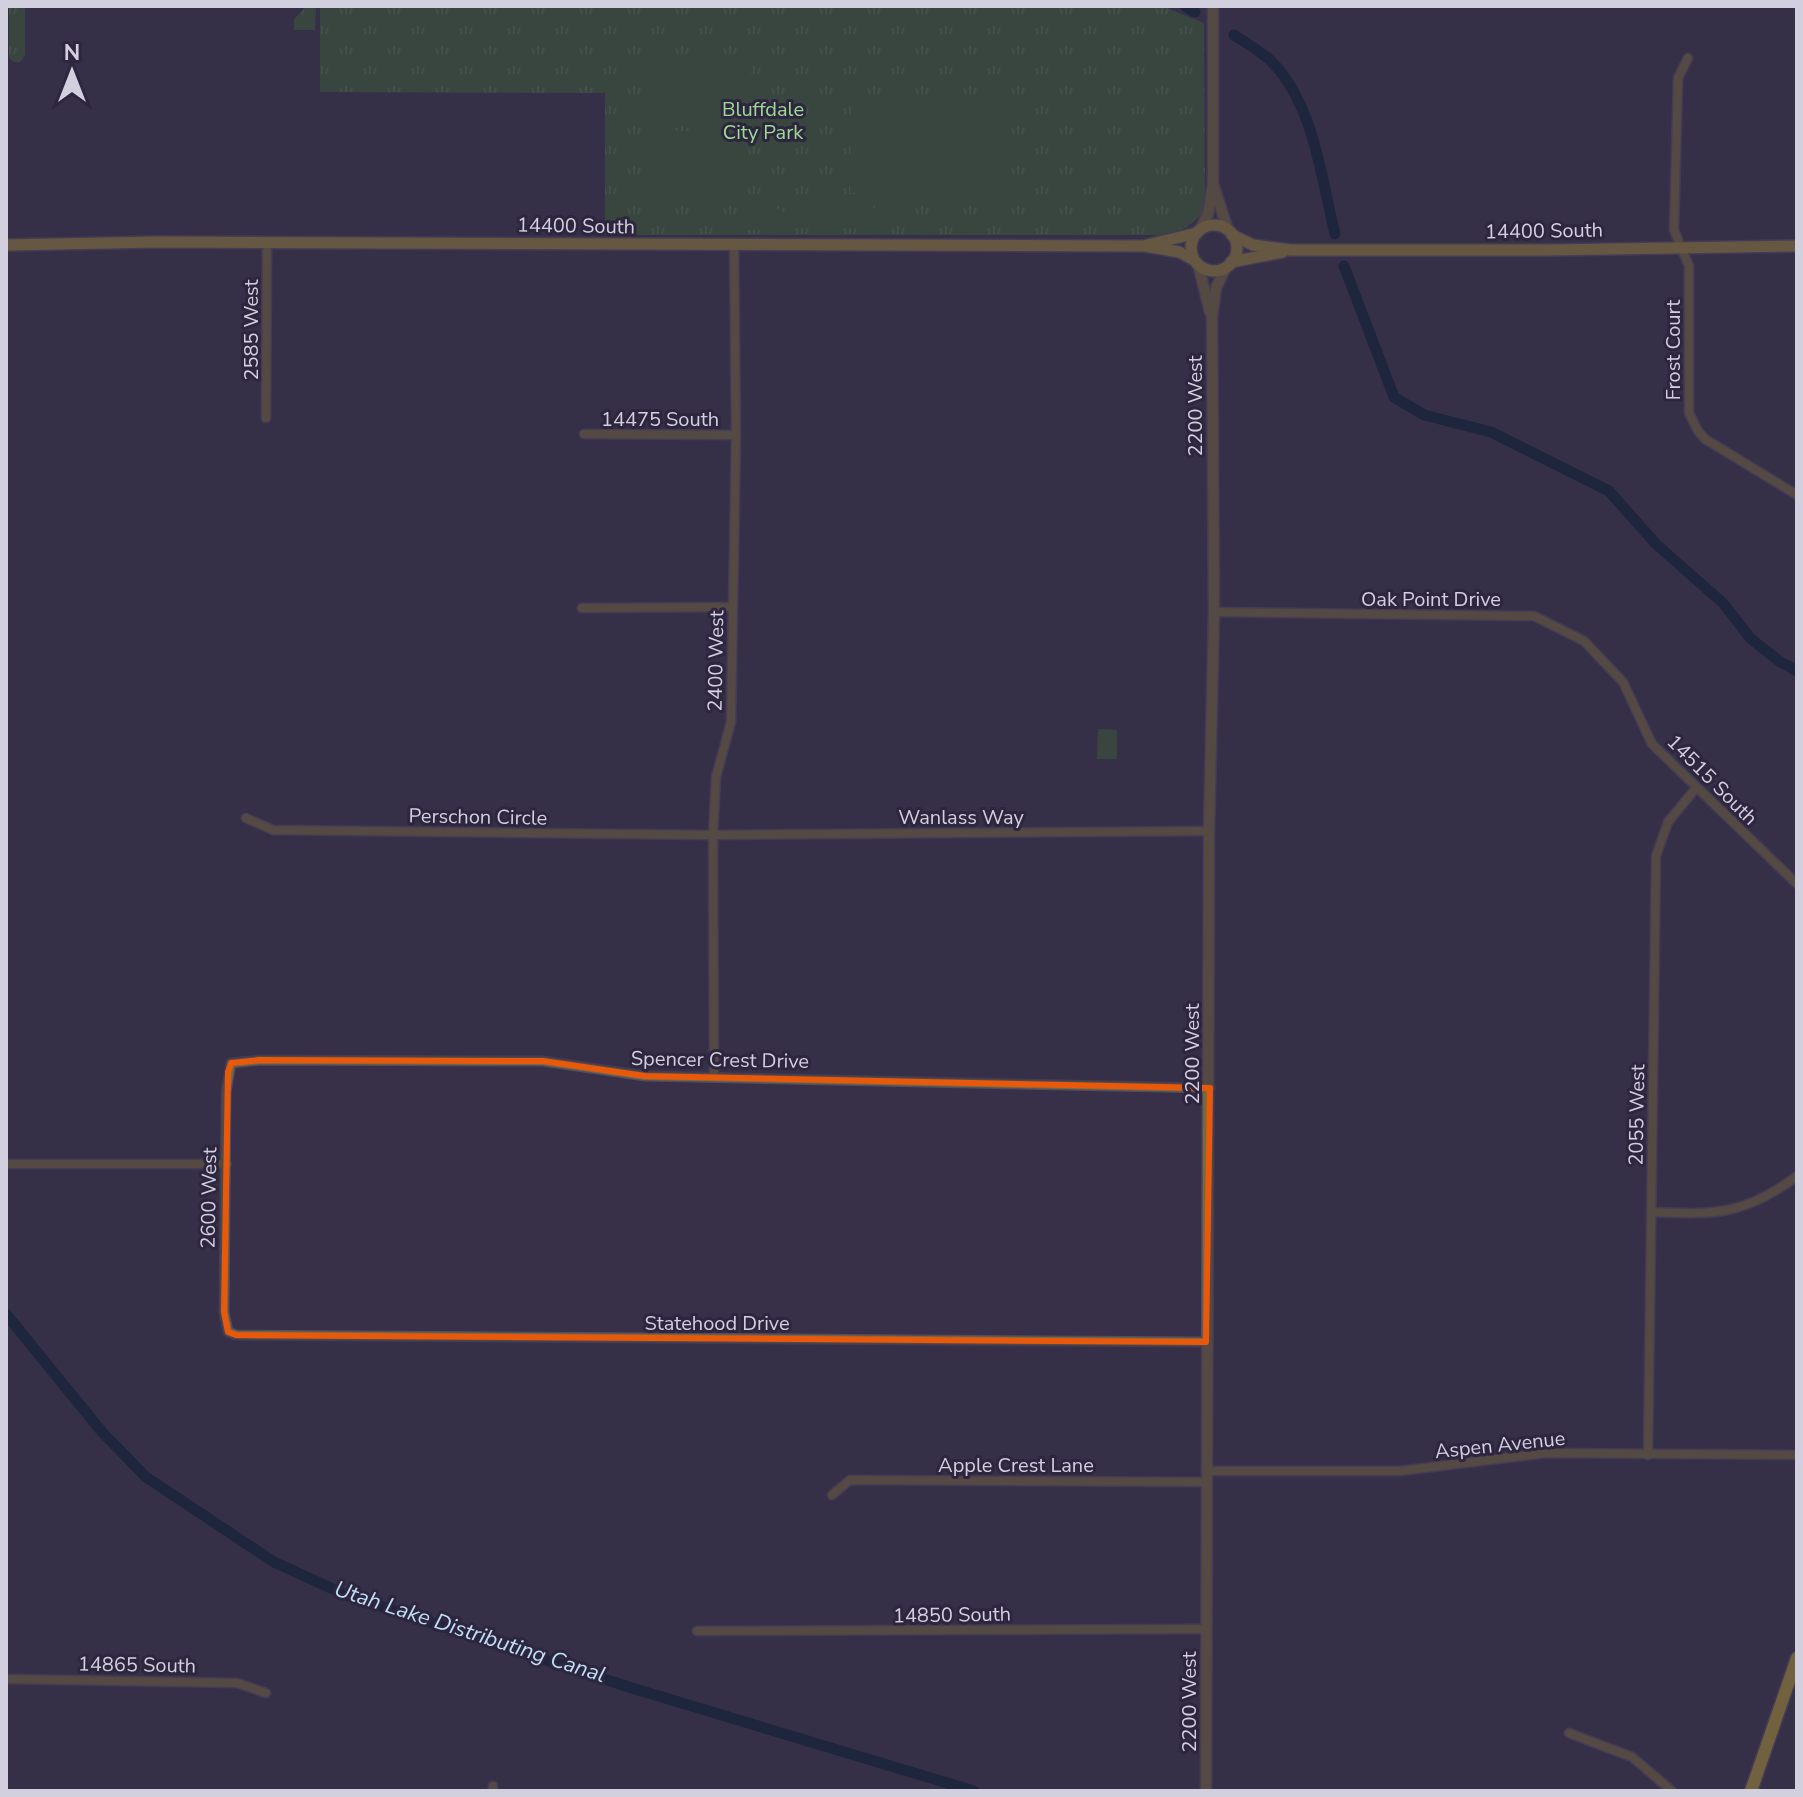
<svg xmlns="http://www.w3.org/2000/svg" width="1803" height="1797" viewBox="0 0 1803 1797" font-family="'Nunito Sans',sans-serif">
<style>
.grass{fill:url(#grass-tufts)}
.garden{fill:#3c6335}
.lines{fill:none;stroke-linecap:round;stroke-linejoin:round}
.canal{stroke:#001b2f;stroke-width:11}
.minor-casing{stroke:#534d63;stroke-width:11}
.tertiary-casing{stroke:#534d63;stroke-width:13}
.secondary-casing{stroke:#534d63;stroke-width:14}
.primary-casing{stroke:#534d63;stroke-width:15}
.minor{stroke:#786a3c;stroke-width:8}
.tertiary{stroke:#786a3c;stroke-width:10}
.secondary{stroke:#9d8739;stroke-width:11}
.primary{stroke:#ba9d32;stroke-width:12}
.marked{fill:none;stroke:#e8590c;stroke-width:6;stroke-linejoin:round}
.labels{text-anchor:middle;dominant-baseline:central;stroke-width:6;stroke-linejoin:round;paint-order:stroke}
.park-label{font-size:20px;fill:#9edb92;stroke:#2d263e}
.street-label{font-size:20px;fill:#d2cfdf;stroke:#2d263e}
.water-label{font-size:22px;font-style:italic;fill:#bfdff7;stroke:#2d263e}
</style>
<defs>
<pattern id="grass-tufts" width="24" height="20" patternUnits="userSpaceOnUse" patternTransform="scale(2)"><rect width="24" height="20" fill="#3c6335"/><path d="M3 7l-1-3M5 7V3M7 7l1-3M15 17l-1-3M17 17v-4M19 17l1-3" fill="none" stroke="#577852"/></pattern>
</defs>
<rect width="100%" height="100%" fill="#373048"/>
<g class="grass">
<path d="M9 6H25V55L20 62H14L9 58Z"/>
<path d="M320 6H1162L1204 23 1205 207C1195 227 1181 230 1161 235H605V93L320 92Z"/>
<path d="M306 7H316L315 30H294V19Z"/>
</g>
<g class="garden">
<path d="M651 54 750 55V125L651 124Z"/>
<path d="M851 95 1004 97V195L850 193Z"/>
<path d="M651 131H749L748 201H651Z"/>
<path d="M759 200 771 201 773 207 786 213V230H734L742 222 740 211 743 207 752 206Z"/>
<path d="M818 200 833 201 845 207 892 208 893 229 801 228 800 216 804 210 813 208Z"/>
<path d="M1098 729 1117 730V759H1097Z"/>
</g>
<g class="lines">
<g class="canal">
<path d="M1185 6 1195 12"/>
<path d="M1234 35C1246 43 1260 51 1270 60 1314 103 1321 177 1335 234"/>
<path d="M1344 266 1394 397 1424 415 1491 432 1609 491 1656 544 1724 604 1750 638 1779 661 1797 671"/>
<path d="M6 1314 102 1432 146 1477 274 1562 346 1595 632 1688 974 1791"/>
</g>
<g class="minor-casing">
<g id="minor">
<path d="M1688 58 1678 78 1674 230 1689 266V413L1698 431 1705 439 1797 495"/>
<path d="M266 418 267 243"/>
<path d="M584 434 736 435"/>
<path d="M582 608 732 607"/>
<path d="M1214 612 1534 616 1584 641 1623 682 1652 744 1797 884"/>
<path d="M246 818 273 830 713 835 1209 831"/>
<path d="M714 1076 713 835 716 777 731 722 736 435 734 245"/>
<path d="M6 1164H226"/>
<path d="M1652 1212C1715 1215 1745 1215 1797 1176"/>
<path d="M1206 1342 236 1335 228 1332 224 1312 226 1092 231 1063 260 1060 543 1061 645 1076 1210 1088"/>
<path d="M1648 1455 1656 856 1668 822 1696 788"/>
<path d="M1207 1471H1400L1545 1453 1797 1455"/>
<path d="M832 1495 850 1480 1206 1482"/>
<path d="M697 1631 1207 1629"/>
<path d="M6 1679 237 1683 266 1693"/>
<path d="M1569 1733 1632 1757 1672 1791"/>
<path d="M493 1786V1791"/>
</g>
</g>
<g class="tertiary-casing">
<g id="tertiary">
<path d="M1213 184 1228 230"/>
<path d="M1200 230 1208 214 1213 184V6"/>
<path d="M1198 264 1210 312"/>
<path d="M1206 1791 1209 831 1214 612 1212 318 1216 288 1226 267"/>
</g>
</g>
<g class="secondary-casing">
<g id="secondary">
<circle cx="1214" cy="248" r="23"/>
<path d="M1232 235 1253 245 1291 250H1548L1797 246"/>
<path d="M6 245 157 242 1145 246 1179 252 1194 260"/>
<path d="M1147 245 1197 233"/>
<path d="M1231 262 1283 252"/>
</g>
</g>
<g class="primary-casing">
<path id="primary" d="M1751 1791 1797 1658"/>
</g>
<use href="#minor" class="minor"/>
<use href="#tertiary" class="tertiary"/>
<use href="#secondary" class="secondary"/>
<use href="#primary" class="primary"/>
</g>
<path d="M0 0H1803V1797H0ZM260 1060 543 1061 645 1076 1210 1088 1206 1342 236 1335 228 1332 224 1312 228 1072 231 1063Z" fill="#373048" fill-opacity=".55" fill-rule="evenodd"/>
<path class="marked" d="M260 1060 543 1061 645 1076 1210 1088 1206 1342 236 1335 228 1332 224 1312 228 1072 231 1063Z"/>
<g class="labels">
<g class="park-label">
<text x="763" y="109">Bluffdale<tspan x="763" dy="23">City Park</tspan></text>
</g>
<g class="street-label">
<text transform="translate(576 226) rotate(1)">14400 South</text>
<text transform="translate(1544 231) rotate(-1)">14400 South</text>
<text transform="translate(251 330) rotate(-90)">2585 West</text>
<text transform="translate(1673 350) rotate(-90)">Frost Court</text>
<text transform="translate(1195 406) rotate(-90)">2200 West</text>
<text x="660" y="419">14475 South</text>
<text x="1431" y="599">Oak Point Drive</text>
<text transform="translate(716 661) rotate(-89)">2400 West</text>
<text transform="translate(1712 780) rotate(45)">14515 South</text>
<text transform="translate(478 817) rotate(1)">Perschon Circle</text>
<text x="961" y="817">Wanlass Way</text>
<text transform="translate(1192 1054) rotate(-90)">2200 West</text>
<text transform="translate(720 1060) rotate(1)">Spencer Crest Drive</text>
<text transform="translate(1637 1115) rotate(-89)">2055 West</text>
<text transform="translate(209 1198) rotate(-89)">2600 West</text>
<text x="717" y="1323">Statehood Drive</text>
<text transform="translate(1500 1445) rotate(-6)">Aspen Avenue</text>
<text x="1016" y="1465">Apple Crest Lane</text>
<text transform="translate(952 1615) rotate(-1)">14850 South</text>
<text transform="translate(137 1665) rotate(1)">14865 South</text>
<text transform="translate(1189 1702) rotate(-90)">2200 West</text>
</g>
<g class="water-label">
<text transform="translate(470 1632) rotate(18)">Utah Lake Distributing Canal</text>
</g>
</g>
<rect width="1803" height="1797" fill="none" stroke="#d2cfdf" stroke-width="16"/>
<g transform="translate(72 72)" stroke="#2d263e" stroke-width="6" paint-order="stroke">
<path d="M0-6L14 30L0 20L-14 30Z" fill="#d2cfdf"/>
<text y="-12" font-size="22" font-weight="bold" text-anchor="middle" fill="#d2cfdf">N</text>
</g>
</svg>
